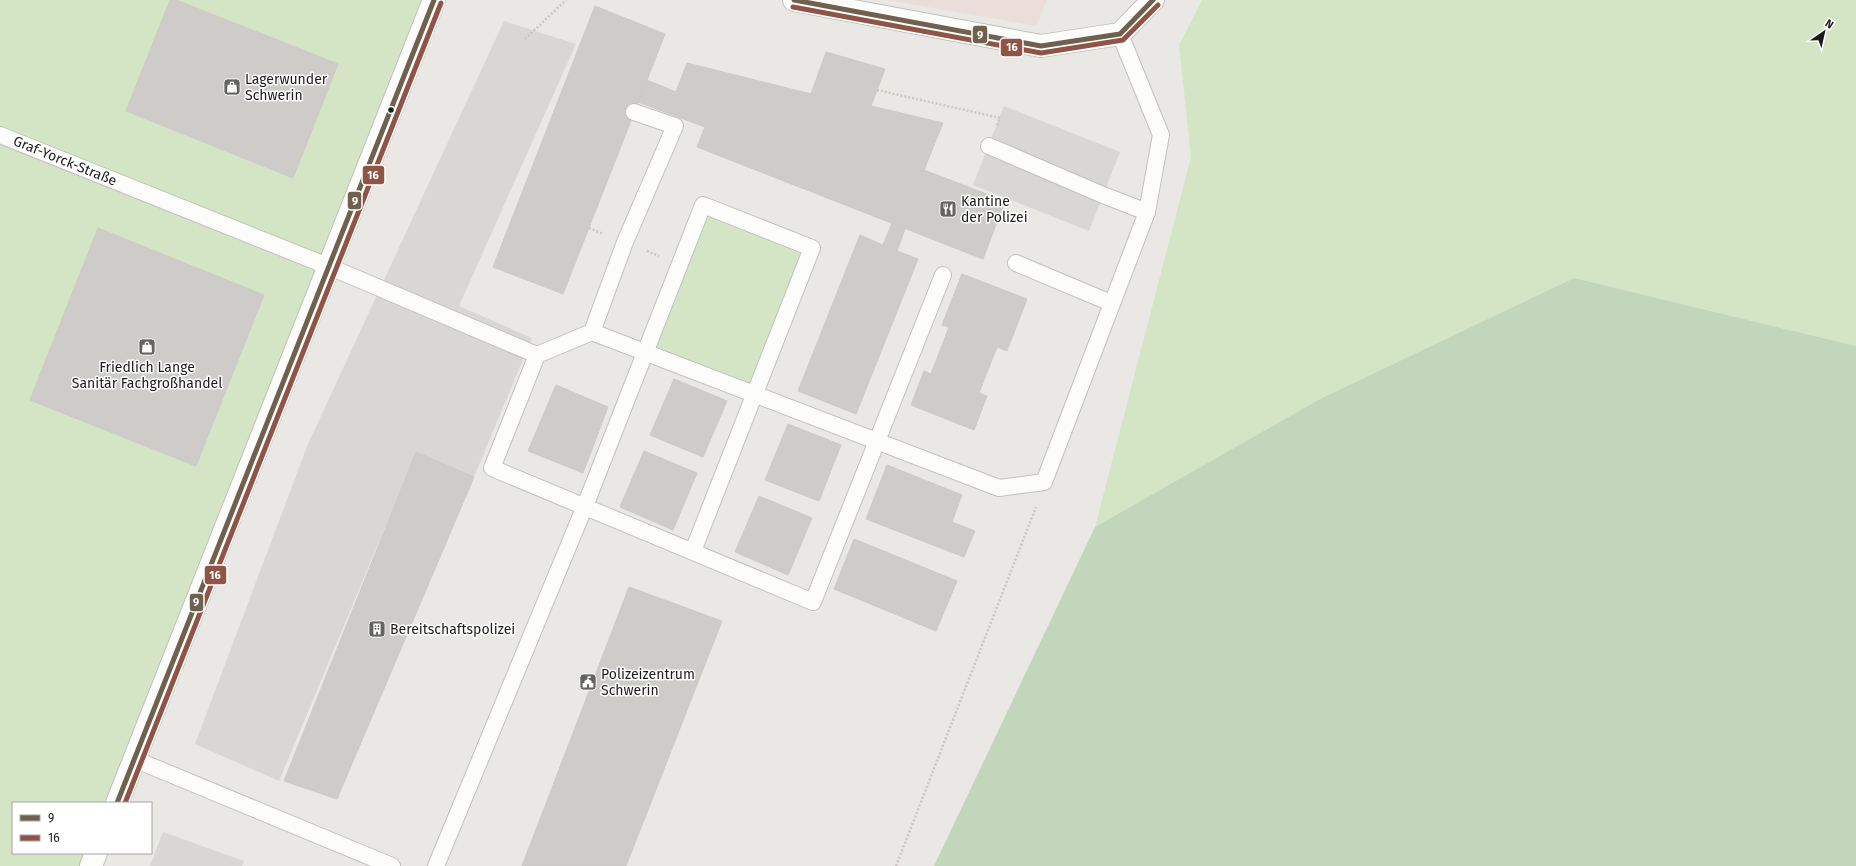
<svg xmlns="http://www.w3.org/2000/svg" width="1856" height="866" viewBox="0 0 1856 866" font-family="'Fira Sans',sans-serif">
<style>
.residential{fill:#d8d7d5}
.commercial{fill:#ebdeda}
.grass{fill:#d4e5c5}
.forest{fill:#c2d6bb}
.building{fill:#ceccc9;stroke:#cccac5}
.lines{fill:none;stroke-linecap:round;stroke-linejoin:round}
.lane-casing{stroke:#c0c0be;stroke-width:18}
.street-casing{stroke:#c0c0be;stroke-width:24}
.path{stroke:#cfc5c2;stroke-width:2.5;stroke-dasharray:2 2;stroke-linecap:butt}
.lane{stroke:#fcfcfb;stroke-width:16}
.street{stroke:#fcfcfb;stroke-width:22}
.bus-1-casing{stroke:#fff;stroke-width:8}
.bus-2-casing{stroke:#fff;stroke-width:8}
.bus-1{stroke:#70614f;stroke-width:5}
.bus-2{stroke:#8f5445;stroke-width:5}
.bus-dot{fill:#1b1b1b;stroke:#fff;stroke-width:1.5}
.labels{text-anchor:middle;dominant-baseline:central;stroke-width:3;stroke-linejoin:round;paint-order:stroke}
.poi-label{font-size:14px;fill:#1b1b1b;stroke:#fff;text-anchor:start}
.street-label{font-size:14px;fill:#1b1b1b;stroke:#fff}
.line-badge{stroke:#fff;stroke-width:1.5}
.badge-label{font-size:11px;text-anchor:middle;font-weight:bold;fill:#fff}
</style>
<rect width="100%" height="100%" fill="#e9e8e4"/>
<g class="residential">
<path d="M504 21 576 44 459 306 532 338 474 477 416 453 279 781 195 744 308 444Z"/>
<path d="M1004 106 1120 152 1089 231 973 185Z"/>
<path d="M163 832 244 861 242 866H150Z"/>
</g>
<path class="commercial" d="M887 0H1047L1036 26Z"/>
<g class="grass">
<path d="M0 0H434L117 803H13V853H98L93 866H0Z"/>
<path d="M1202 0H1856V346L1574 278 1320 399 1095 527 1191 157 1179 45Z"/>
<path d="M703 205 812 248 755 396 646 353Z"/>
</g>
<path class="forest" d="M1574 278 1856 346V866H934L1095 527 1320 399Z"/>
<g class="building">
<path d="M170 0H176L338 64 293 178 126 111Z"/>
<path d="M595 6 665 34 563 294 493 267Z"/>
<path d="M826 52 885 69 871 106 943 123 924 170 1005 201 983 259 697 147 705 127 638 102 647 80 676 92 687 63 811 94Z"/>
<path d="M892 223 905 229 897 251 918 259 856 414 798 391 860 235 883 245Z"/>
<path d="M98 228 264 295 196 466 30 400Z"/>
<path d="M962 274 1027 299 1007 351 997 347 979 393 987 396 974 430 911 405 924 371 931 374 949 327 942 325Z"/>
<path d="M674 379 727 401 703 457 650 435Z"/>
<path d="M556 385 608 407 583 473 528 451Z"/>
<path d="M788 424 841 445 819 501 765 480Z"/>
<path d="M644 451 697 473 673 530 620 507Z"/>
<path d="M416 452 474 477 337 799 284 781Z"/>
<path d="M887 465 962 495 952 522 975 531 964 557 866 519Z"/>
<path d="M759 496 812 518 788 575 735 552Z"/>
<path d="M854 539 957 581 936 631 834 589Z"/>
<path d="M629 587 722 621 626 866H522Z"/>
</g>
<g class="lines">
<g class="lane-casing">
<g id="lane">
<path d="M0 135 330 267 537 355 592 332 999 488 1044 482 1147 212 1161 135 1120 34"/>
<path d="M989 146 1103 195 1147 212"/>
<path d="M1016 263 1111 303"/>
<path d="M592 332 625 242 675 126 634 112"/>
<path d="M537 355 492 468 813 602 943 275"/>
<path d="M134 759 392 866"/>
<path d="M436 866 585 506 703 205 812 248 693 551"/>
</g>
</g>
<g class="street-casing">
<g id="street">
<path d="M794 0 1041 46 1120 34 1153 0"/>
<path d="M117 803 434 0"/>
<path d="M91 866 96 853"/>
</g>
</g>
<g class="path">
<path d="M525 39 566 0"/>
<path d="M877 90 1000 118 997 125"/>
<path d="M589 228 603 234"/>
<path d="M647 251 659 256"/>
<path d="M896 866 1036 507"/>
</g>
<use href="#lane" class="lane"/>
<use href="#street" class="street"/>
<g class="bus-1-casing">
<g id="bus-1">
<path d="M794 0 1041 46 1120 34 1153 0"/>
<path d="M117 803 434 0"/>
</g>
</g>
<g class="bus-2-casing">
<g id="bus-2">
<path d="M793 7 1041 53 1123 40 1158 5"/>
<path d="M125 803 441 3"/>
</g>
</g>
<use href="#bus-1" class="bus-1"/>
<use href="#bus-2" class="bus-2"/>
</g>
<defs>
<g id="shop-square" transform="scale(0.9)"><rect x="-9" y="-9" width="18" height="18" rx="4" fill="#636361" stroke="#fff"/><path d="M-5-2.5h2.3a2.7 3.5 0 0 1 5.4 0H5L5.5 6h-11ZM-1.5-2.5h3a1.5 2.3 0 0 0-3 0Z" fill="#fff"/></g>
<g id="restaurant-square" transform="scale(0.9)"><rect x="-9" y="-9" width="18" height="18" rx="4" fill="#636361" stroke="#fff"/><path d="M-5-6h1v4h1v-4h1v4h1v-4h1v5L-1.5 .5V6h-2V.5L-5-1ZM5-6V6H3V1.5H1.5Q1.5-4 5-6Z" fill="#fff"/></g>
<g id="building-square" transform="scale(0.9)"><rect x="-9" y="-9" width="18" height="18" rx="4" fill="#636361" stroke="#fff"/><path d="M-4-6H4V6H1V3H-1V6H-4ZM-2.5-4.3h1.7v1.8h-1.7ZM.8-4.3h1.7v1.8H.8ZM-2.5-1h1.7V.8h-1.7ZM.8-1h1.7V.8H.8Z" fill="#fff"/></g>
<g id="civic-square" transform="scale(0.9)"><rect x="-9" y="-9" width="18" height="18" rx="4" fill="#636361" stroke="#fff"/><path d="M-.6-6.5H3V-4.5H.6V-3L4-1V1h2V6H-6V1h2V-1L-.6-3ZM-1.2 2.5V6h2.4V2.5Z" fill="#fff"/></g>
</defs>
<g fill-rule="evenodd">
<use href="#shop-square" x="232" y="87"/>
<use href="#restaurant-square" x="948" y="209"/>
<use href="#shop-square" x="147" y="347"/>
<use href="#building-square" x="377" y="629"/>
<use href="#civic-square" x="588" y="682"/>
</g>
<circle class="bus-dot" cx="391" cy="110" r="3.5"/>
<g class="labels">
<g class="poi-label">
<text x="245" y="79">Lagerwunder<tspan x="245" dy="16">Schwerin</tspan></text>
<text x="961" y="201">Kantine<tspan x="961" dy="16">der Polizei</tspan></text>
<text x="147" y="367" text-anchor="middle">Friedlich Lange<tspan x="147" dy="16">Sanitär Fachgroßhandel</tspan></text>
<text x="390" y="629">Bereitschaftspolizei</text>
<text x="601" y="674">Polizeizentrum<tspan x="601" dy="16">Schwerin</tspan></text>
</g>
<g class="street-label">
<text transform="translate(65 161) rotate(22)">Graf-Yorck-Straße</text>
</g>
</g>
<g class="line-badge">
<rect x="972" y="25" width="16" height="19" rx="4" fill="#70614f"/>
<rect x="1000" y="38" width="23" height="19" rx="4" fill="#8f5445"/>
<rect x="362" y="165" width="23" height="20" rx="4" fill="#8f5445"/>
<rect x="347" y="191" width="15" height="19" rx="4" fill="#70614f"/>
<rect x="204" y="565" width="23" height="20" rx="4" fill="#8f5445"/>
<rect x="189" y="593" width="15" height="19" rx="4" fill="#70614f"/>
</g>
<g class="badge-label">
<text x="980" y="39">9</text>
<text x="1012" y="51">16</text>
<text x="373" y="179">16</text>
<text x="355" y="205">9</text>
<text x="215" y="579">16</text>
<text x="196" y="606">9</text>
</g>
<rect x="12" y="802" width="140" height="52" fill="#ffffff" stroke="#a4a4a4"/>
<rect x="20" y="815" width="20" height="6" fill="#70614f" stroke="#a4a4a4"/>
<text x="48" y="822" font-size="12" fill="#1b1b1b">9</text>
<rect x="20" y="835" width="20" height="6" fill="#8f5445" stroke="#a4a4a4"/>
<text x="48" y="842" font-size="12" fill="#1b1b1b">16</text>
<g transform="translate(1824 32) rotate(34)" stroke="#ffffff" stroke-width="3" paint-order="stroke">
<path d="M0-3L7 15L0 10L-7 15Z" fill="#1b1b1b"/>
<text y="-6" font-size="11" font-weight="bold" text-anchor="middle" fill="#1b1b1b">N</text>
</g>
</svg>
